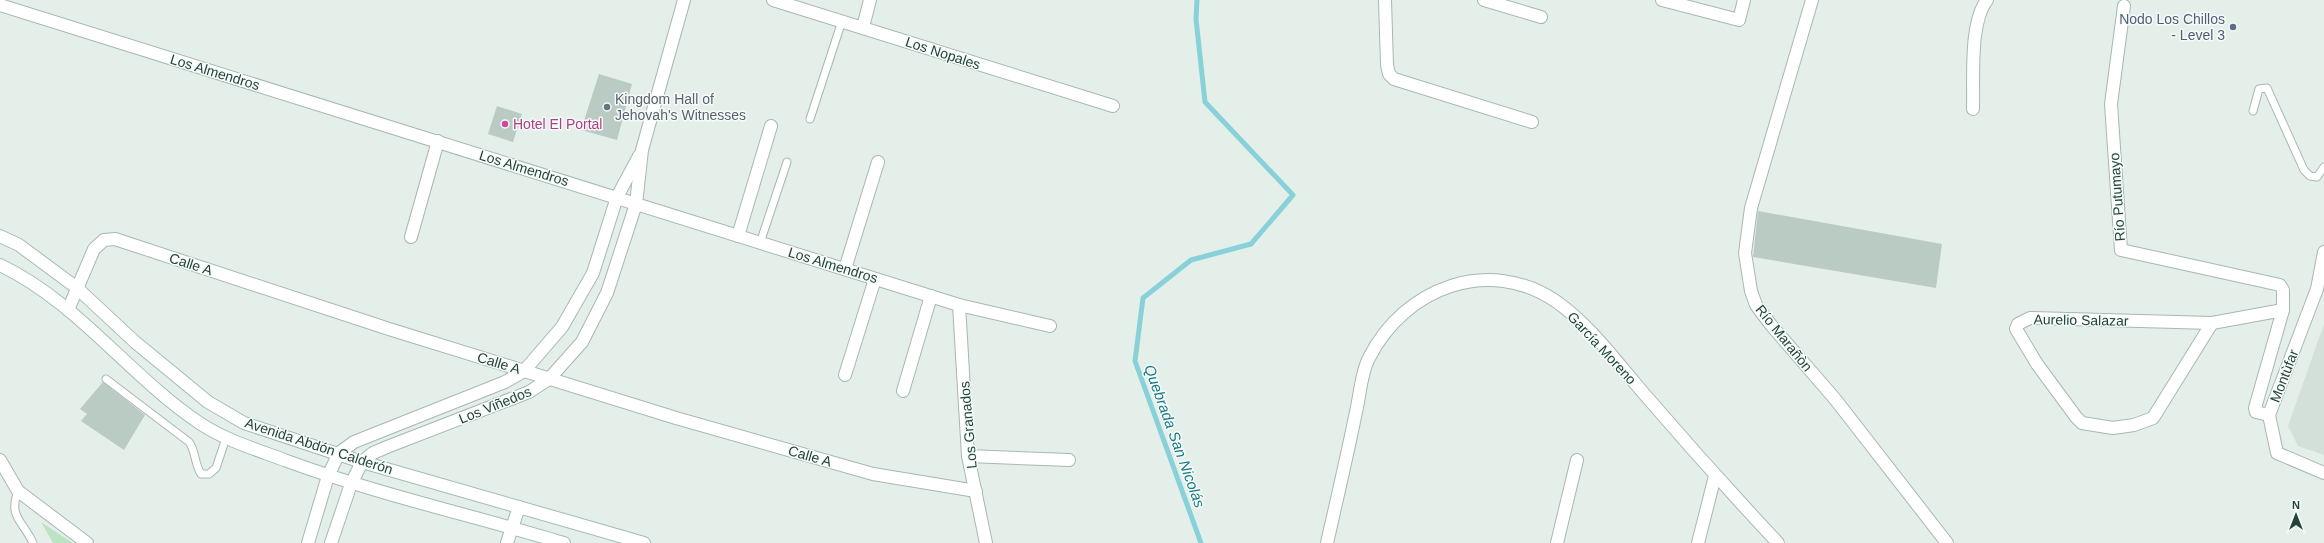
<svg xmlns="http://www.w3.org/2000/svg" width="2324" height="543" viewBox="0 0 2324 543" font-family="Helvetica,sans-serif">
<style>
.built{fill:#d3e0d9}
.green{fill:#bde2c5}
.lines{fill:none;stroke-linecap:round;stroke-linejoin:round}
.stream{stroke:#89d1d8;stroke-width:5}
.building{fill:#bacbc3}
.lane-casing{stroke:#a7b8b1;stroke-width:9}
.street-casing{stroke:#a7b8b1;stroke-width:14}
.secondary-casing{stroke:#a2bcb2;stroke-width:14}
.lane{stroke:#fff;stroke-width:7}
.street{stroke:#fff;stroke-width:12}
.secondary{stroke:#fff;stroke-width:12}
.service-dot{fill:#5c6f8a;stroke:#f6fbf9;stroke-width:1.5}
.worship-dot{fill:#6b7280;stroke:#f6fbf9;stroke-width:1.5}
.hotel-dot{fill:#d1479c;stroke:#f6fbf9;stroke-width:1.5}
.labels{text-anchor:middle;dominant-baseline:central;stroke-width:3;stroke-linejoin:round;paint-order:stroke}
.service-label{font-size:14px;fill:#4e5e75;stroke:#f6fbf9;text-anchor:end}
.street-label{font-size:14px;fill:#224439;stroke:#f6fbf9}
.worship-label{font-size:14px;fill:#5b616d;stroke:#f6fbf9;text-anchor:start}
.hotel-label{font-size:14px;fill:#b23c85;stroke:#f6fbf9;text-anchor:start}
.water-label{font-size:15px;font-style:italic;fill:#167a86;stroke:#f6fbf9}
</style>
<rect width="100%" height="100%" fill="#e5efea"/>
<path class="built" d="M2324 324V455L2298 446 2288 426Z"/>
<path class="green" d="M41 522 73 543H53Z"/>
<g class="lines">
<path class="stream" d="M1197 0 1196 19 1205 102 1293 195 1251 244 1191 260 1143 298 1135 361 1201 543"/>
</g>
<g class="building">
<path d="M599 74 632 84 617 140 581 130Z"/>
<path d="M497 106 522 114 513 142 488 134Z"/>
<path d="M1758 211 1942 244 1936 288 1753 257Z"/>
<path d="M103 382 145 415 124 450 81 421 87 414 80 409Z"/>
</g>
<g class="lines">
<g class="lane-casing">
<g id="lane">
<path d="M2253 111 2259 89 2267 88 2304 170 2310 176 2317 177 2324 167"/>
<path d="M810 119 842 21"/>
<path d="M760 243 787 162"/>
<path d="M106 379 189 442C196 451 194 463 201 474H209L216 468 226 438"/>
<path d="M18 491C8 517 23 521 33 543"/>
</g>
</g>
<g class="street-casing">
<g id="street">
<path d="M773 0 1113 106"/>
<path d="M1385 0 1387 65 1389 74 1394 79 1532 122"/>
<path d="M1484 0 1541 17"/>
<path d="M1662 0 1739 20 1744 0"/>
<path d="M1812 0 1751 208 1745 253 1751 291 1756 305 1771 325 1835 399 1947 543"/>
<path d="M0 5 959 305 1050 326"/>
<path d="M2124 6 2111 104 2121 250 2280 285 2283 290V310"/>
<path d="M863 27 870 0"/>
<path d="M1973 109C1974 80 1969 23 1987 0"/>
<path d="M738 236 771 126"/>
<path d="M411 237 438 141"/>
<path d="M2324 252 2317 289 2269 415 2277 453 2324 473"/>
<path d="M845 269 878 162"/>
<path d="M959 305 968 456 986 543"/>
<path d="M68 310 94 249 104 240 115 239 389 329 676 418 873 474 976 491"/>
<path d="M2030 318 2212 323 2153 418 2134 425 2113 428 2082 423 2076 417 2037 364 2016 329 2018 324Z"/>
<path d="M2212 323 2283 310 2255 408 2256 412 2269 415"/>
<path d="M845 375 875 279"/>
<path d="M903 391 931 296"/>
<path d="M339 453 354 442 505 382 524 371 562 327 593 273 617 197 639 156"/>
<path d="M968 456 1069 460"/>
<path d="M0 460 18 491 87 543"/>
<path d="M362 462 373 453 387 447 529 392 549 379 582 342 607 293 636 204 642 150 684 0"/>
<path d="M507 543 519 507"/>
<path d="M1327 543C1337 499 1347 456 1356 412 1360 395 1361 373 1369 358 1404 288 1489 255 1557 302 1592 327 1618 364 1646 396 1689 446 1733 495 1778 543"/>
<path d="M1557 543 1577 460"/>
<path d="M1698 543 1715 476"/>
</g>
</g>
<g class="secondary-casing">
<g id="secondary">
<path d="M0 236 19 245 77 288 135 342 208 402 244 423 362 462 644 543"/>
<path d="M0 265C78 302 130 377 201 424 227 441 258 450 287 461 377 494 471 515 564 543"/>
<path d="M308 543 328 476 339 453"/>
<path d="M331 543 351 484 362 462"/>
</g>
</g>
<use href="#lane" class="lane"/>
<use href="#street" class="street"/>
<use href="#secondary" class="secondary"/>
</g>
<circle class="service-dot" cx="2233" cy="27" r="4"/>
<circle class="worship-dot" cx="607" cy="107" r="4"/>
<circle class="hotel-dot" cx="505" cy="124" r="4"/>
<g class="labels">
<g class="service-label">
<text x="2225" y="19">Nodo Los Chillos<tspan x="2225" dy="16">- Level 3</tspan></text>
</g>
<g class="street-label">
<text transform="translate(943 53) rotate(18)">Los Nopales</text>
<text transform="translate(215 72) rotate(17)">Los Almendros</text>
<text transform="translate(524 168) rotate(17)">Los Almendros</text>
<text transform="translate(2117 197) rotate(-94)">Río Putumayo</text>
<text transform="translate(191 264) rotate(18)">Calle A</text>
<text transform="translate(833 265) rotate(17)">Los Almendros</text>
<text transform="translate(2081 320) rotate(1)">Aurelio Salazar</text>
<text transform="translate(1784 338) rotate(51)">Río Marañòn</text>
<text transform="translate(1602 348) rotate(47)">García Moreno</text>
<text transform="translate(499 363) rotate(17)">Calle A</text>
<text transform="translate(2284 376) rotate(-69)">Montùfar</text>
<text transform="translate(495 405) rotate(-22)">Los Viñedos</text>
<text transform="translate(968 425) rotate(-95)">Los Granados</text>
<text transform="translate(319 446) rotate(18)">Avenida Abdón Calderón</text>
<text transform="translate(810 456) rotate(16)">Calle A</text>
</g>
<g class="worship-label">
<text x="615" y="99">Kingdom Hall of<tspan x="615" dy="16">Jehovah's Witnesses</tspan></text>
</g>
<g class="hotel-label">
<text x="513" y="124">Hotel El Portal</text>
</g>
<g class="water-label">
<text transform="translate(1175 436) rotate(70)">Quebrada San Nicolás</text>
</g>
</g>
<g transform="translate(2296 515)" stroke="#f6fbf9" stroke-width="3" paint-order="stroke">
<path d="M0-3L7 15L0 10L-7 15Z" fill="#224439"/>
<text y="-6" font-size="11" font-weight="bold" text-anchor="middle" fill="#224439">N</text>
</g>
</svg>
